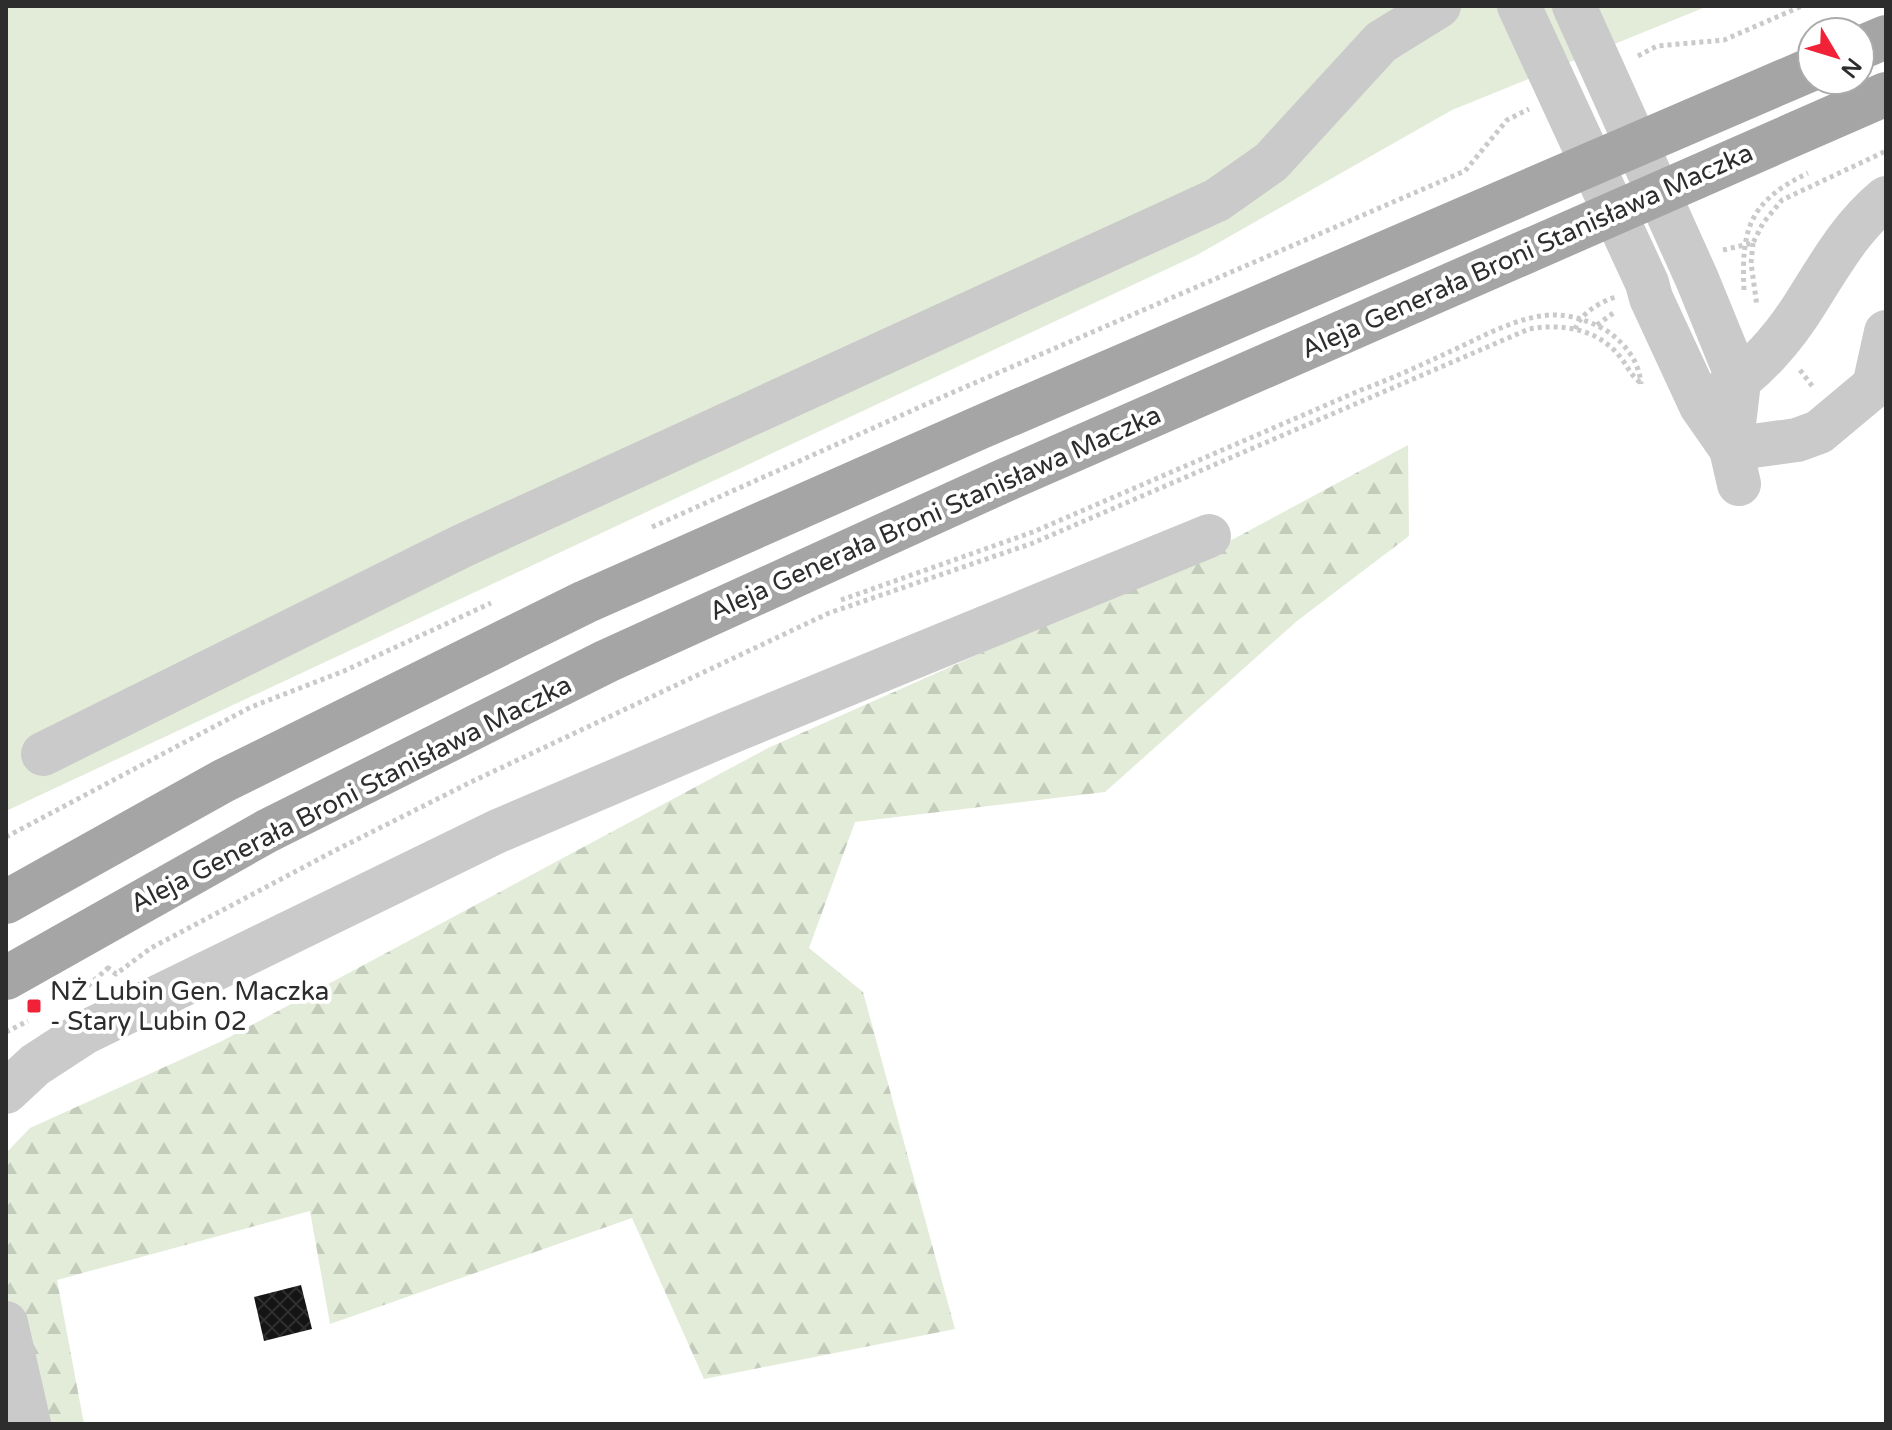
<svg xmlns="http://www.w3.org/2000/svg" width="1892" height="1430" viewBox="0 0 1892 1430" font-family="'Varela Round',sans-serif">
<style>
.green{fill:#e3ecd9}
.forest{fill:url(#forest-firs)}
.building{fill:url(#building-cross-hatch)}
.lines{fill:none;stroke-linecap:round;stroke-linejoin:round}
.path{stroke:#cacaca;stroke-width:5;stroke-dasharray:4 4;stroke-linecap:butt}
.minor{stroke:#cacaca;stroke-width:44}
.major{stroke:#a5a5a5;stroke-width:44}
.poi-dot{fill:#f12137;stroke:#fff;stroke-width:3}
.labels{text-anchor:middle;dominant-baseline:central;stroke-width:8;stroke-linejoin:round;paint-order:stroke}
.street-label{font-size:26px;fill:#2d2d2d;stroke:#fff}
.poi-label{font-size:26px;fill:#2d2d2d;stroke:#fff;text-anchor:start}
</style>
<defs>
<pattern id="forest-firs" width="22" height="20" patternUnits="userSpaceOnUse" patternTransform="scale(2)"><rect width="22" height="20" fill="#e3ecd9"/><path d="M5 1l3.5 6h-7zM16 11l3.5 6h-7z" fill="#c3cbbb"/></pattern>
<pattern id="building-cross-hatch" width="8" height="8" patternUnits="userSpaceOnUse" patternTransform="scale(2)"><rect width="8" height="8" fill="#141414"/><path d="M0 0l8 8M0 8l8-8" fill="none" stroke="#2e2e2e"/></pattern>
</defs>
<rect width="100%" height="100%" fill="#fff"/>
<path class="green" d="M6 6H1708L1452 110 1197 255 6 811Z"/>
<path class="forest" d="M1408 445 1409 536 1297 621 1105 792 855 822 809 948 863 992 955 1329 704 1379 632 1218 330 1324 310 1211 57 1280 84 1424H6V1153L30 1128 222 1041 768 748 1213 550Z"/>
<path class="building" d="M301 1285 312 1329 264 1341 254 1297Z"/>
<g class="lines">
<g class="path">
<path d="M1638 56 1657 46 1724 40 1802 6"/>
<path d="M1753 243 1751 263 1757 306"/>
<path d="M1723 250 1753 243 1763 223 1782 200 1886 151"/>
<path d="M1744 290C1741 228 1750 201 1808 173"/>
<path d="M1597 325 1616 311"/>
<path d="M1575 329C1582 312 1599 303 1615 297"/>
<path d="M1800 370 1813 387"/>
<path d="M652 527 949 394 1465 171 1507 120 1529 109"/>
<path d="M841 600 1033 532 1361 390C1391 379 1419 366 1447 353 1478 339 1522 313 1558 315 1576 316 1595 323 1610 333 1627 346 1639 362 1641 384"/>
<path d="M6 837 251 707 344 671 491 603"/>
<path d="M107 967 116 974 151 948 336 850 471 782 829 613 1033 543 1529 329C1563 323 1599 329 1621 358 1628 367 1631 376 1641 383"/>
<path d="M88 986 110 966"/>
<path d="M6 1032 28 1021"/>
</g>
<g class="minor">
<path d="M1519 6 1647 283 1651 298 1701 406 1731 449"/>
<path d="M1574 6 1697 279 1739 382 1731 449 1739 484"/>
<path d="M1718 395C1754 373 1785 337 1807 301 1831 263 1851 227 1886 198"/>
<path d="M1731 449 1797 440 1819 432 1874 386 1886 332"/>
<path d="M43 754 462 546 1217 200 1271 162 1381 42 1439 6"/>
<path d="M6 1092 35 1065 84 1033 498 831 728 733 1209 536"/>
<path d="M6 1323 29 1424"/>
</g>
<g class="major">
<path d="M1860 48 1886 37"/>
<path d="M6 902 223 781 585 602 981 427 1812 69"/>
<path d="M6 978 267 831 607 661 1003 481 1886 94"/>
</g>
</g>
<rect class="poi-dot" x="26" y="998" width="16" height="16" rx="4"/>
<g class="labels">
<g class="street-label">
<text transform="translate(1527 251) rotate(-24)">Aleja Generała Broni Stanisława Maczka</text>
<text transform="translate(935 513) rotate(-24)">Aleja Generała Broni Stanisława Maczka</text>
<text transform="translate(351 794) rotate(-27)">Aleja Generała Broni Stanisława Maczka</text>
</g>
<g class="poi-label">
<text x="50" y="991">NŻ Lubin Gen. Maczka<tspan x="50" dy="30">- Stary Lubin 02</tspan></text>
</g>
</g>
<rect width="1892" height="1430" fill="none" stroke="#2d2d2d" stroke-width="16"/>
<g transform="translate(1836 56) rotate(128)"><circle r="38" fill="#ffffff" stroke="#ababab" stroke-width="2"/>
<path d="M0-6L14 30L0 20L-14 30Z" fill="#f12137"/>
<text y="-12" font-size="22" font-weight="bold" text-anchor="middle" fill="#2d2d2d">N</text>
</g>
</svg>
